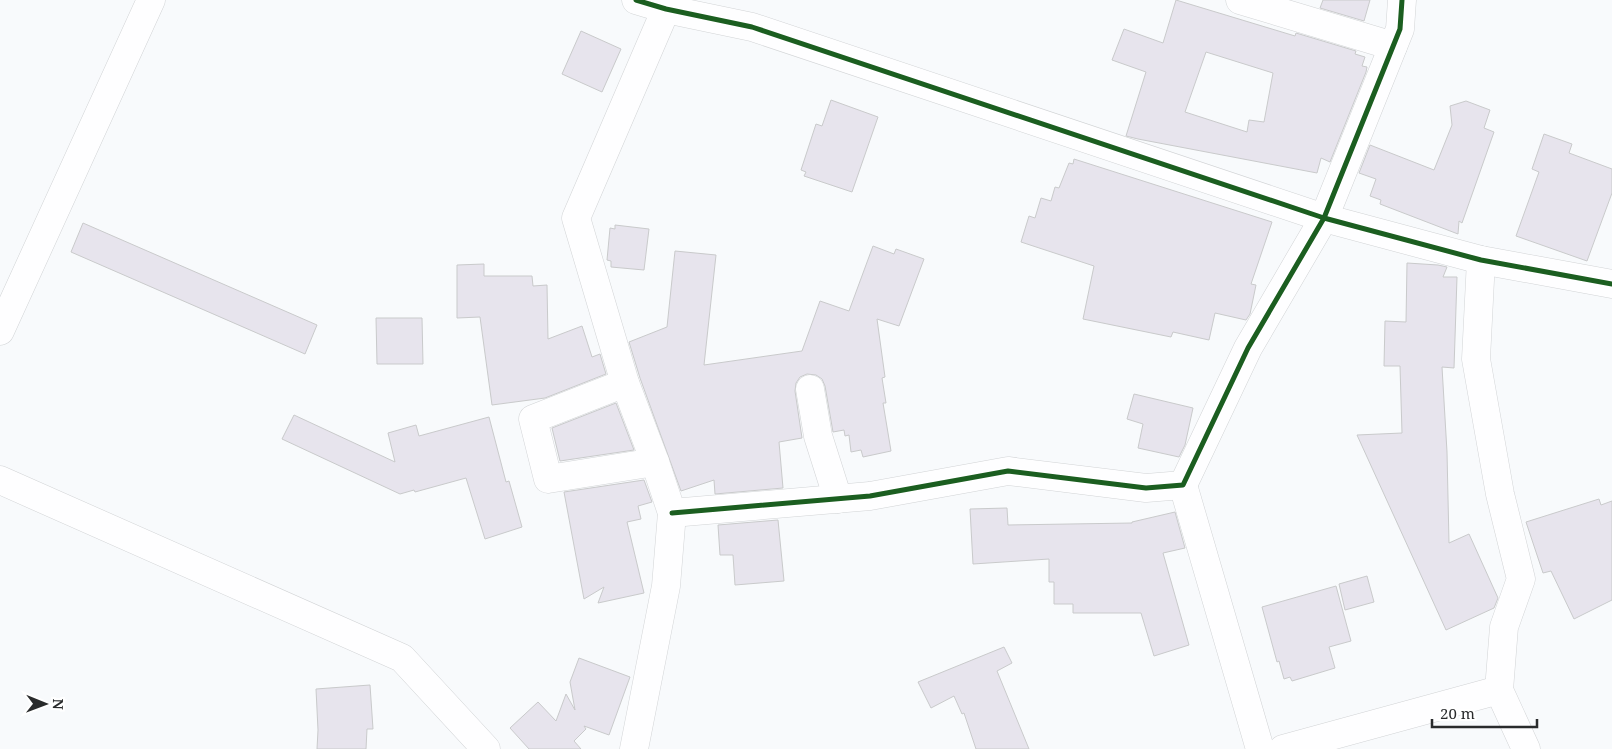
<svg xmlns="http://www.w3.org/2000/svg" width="1612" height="749" viewBox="0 0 1612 749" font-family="'Noto Serif',serif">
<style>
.building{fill:#e7e4ed;stroke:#c9cacb;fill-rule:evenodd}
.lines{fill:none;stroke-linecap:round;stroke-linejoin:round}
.minor-casing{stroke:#d2d4d6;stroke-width:29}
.minor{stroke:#fefeff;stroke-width:28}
.cycleway-casing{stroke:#fff;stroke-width:8}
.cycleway{stroke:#1b5e20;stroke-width:5}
</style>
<rect width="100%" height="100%" fill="#f8fafc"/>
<g class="building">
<path d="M1176 0 1295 36 1296 33 1356 51 1355 54 1365 57 1362 66 1367 67 1366 72 1330 162 1321 158 1317 173 1138 139 1126 136 1146 72 1112 60 1124 29 1163 43ZM1206 52 1273 73 1264 122 1249 120 1247 132 1185 112Z"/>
<path d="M1323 0H1370L1364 21 1320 8Z"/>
<path d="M581 31 621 49 602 92 562 74Z"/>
<path d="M831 100 878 117 852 192 804 176 806 172 801 170 816 124 822 126Z"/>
<path d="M1466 101 1490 110 1484 128 1494 132 1462 223 1459 221 1458 234 1380 204 1381 200 1370 196 1376 179 1359 173 1370 145 1434 170 1452 125 1450 106Z"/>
<path d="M1544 134 1572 144 1569 153 1612 169V193L1587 261 1516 236 1539 172 1532 169Z"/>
<path d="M1074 159 1272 222 1251 284 1256 285 1250 314 1246 320 1215 313 1209 340 1173 332 1171 337 1083 319 1094 266 1021 242 1029 216 1035 218 1041 198 1051 201 1055 187 1059 188 1069 163 1073 164Z"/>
<path d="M83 223 317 325 305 354 71 252Z"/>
<path d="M615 225 649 229 644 270 611 267V261L607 260 610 228 615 229Z"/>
<path d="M873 246 894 254 896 249 924 259 899 326 877 319 885 377 882 378 886 403H883L891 451 863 457 861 450 851 452 849 435 845 436 844 430 833 432 825 386 822 379 816 375 807 374 800 377 796 383 795 391 802 438 779 442 783 488 715 494 714 480 681 491 640 378 629 342 667 327 675 251 716 255 704 365 802 351 820 301 849 311Z"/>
<path d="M1407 263 1438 265 1447 267 1443 277H1457L1454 368 1442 367 1447 452 1449 543 1469 534 1498 598 1494 608 1446 630 1357 435 1402 433 1400 366H1384L1385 321 1406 322Z"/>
<path d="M484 264V276H532L533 286 547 285 548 339 582 326 592 357 600 354 606 374 545 398 492 405 480 317 457 318V265Z"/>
<path d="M376 318H422L423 364H377Z"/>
<path d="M1134 394 1193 408 1185 445 1179 457 1138 448 1143 424 1127 419Z"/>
<path d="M616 403 634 450 560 461 552 428Z"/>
<path d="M294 415 395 462 388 433 416 425 419 436 489 417 506 482 509 481 522 527 485 539 466 478 415 492 414 490 400 494 282 439Z"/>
<path d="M644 480 652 502 638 506 641 519 627 522 644 593 598 603 604 587 584 599 564 492Z"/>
<path d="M1599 499 1601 505 1612 501V600L1574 619 1551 571 1543 573 1526 522Z"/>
<path d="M1007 508 1008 525 1132 523V522L1175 512 1185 548 1163 553 1189 645 1154 656 1141 613H1073V604H1054V582H1049V559L973 564 970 509Z"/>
<path d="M778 520 784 581 735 585 733 555H720L718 525Z"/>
<path d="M1367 576 1374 602 1345 610 1339 584Z"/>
<path d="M1336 586 1351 641 1329 647 1335 668 1292 681 1290 677 1284 679 1279 661 1277 662 1262 607Z"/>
<path d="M1004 647 1012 663 997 671 1029 749H976L964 713 962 714 954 696 931 708 918 682Z"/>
<path d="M579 658 630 677 609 735 584 726 586 729 574 741 581 749H529L510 728 538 702 556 721 566 694 575 710 570 682Z"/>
<path d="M370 685 373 729H367L366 749H317L318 730 316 689Z"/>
</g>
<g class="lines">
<g class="minor-casing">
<g id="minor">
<path d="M636 0 666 9 752 27 1324 218 1481 260 1612 284"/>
<path d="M1240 0 1393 46"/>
<path d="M1481 260 1476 359 1500 494 1521 579 1504 627 1499 690 1526 749"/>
<path d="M0 331 151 0"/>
<path d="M625 383 533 419 548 479 655 462"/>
<path d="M810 389 818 436 838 499"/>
<path d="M0 480 402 658 486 749"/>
<path d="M1183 485 1260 749"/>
<path d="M672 513 870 496 1008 471 1146 488 1183 485 1248 348 1324 218 1400 29 1402 0"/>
<path d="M634 749 666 586 672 513 655 462 625 383 576 218 666 9"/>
<path d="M1283 749 1499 690"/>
</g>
</g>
<use href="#minor" class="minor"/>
<g class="cycleway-casing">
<g id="cycleway">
<path d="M636 0 666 9 752 27 1324 218 1481 260 1612 284"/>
<path d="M672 513 870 496 1008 471 1146 488 1183 485 1248 348 1324 218 1400 29 1402 0"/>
</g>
</g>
<use href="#cycleway" class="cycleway"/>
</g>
<g transform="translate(45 704) rotate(91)" stroke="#ffffff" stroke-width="4" paint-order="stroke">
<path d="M0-4L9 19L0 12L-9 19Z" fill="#292b2c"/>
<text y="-8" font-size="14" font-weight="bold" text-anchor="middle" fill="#292b2c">N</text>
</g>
<path d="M1432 719v8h105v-8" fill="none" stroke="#292b2c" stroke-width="2.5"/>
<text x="1440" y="719" font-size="15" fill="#292b2c" stroke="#ffffff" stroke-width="4" paint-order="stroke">20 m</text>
</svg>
